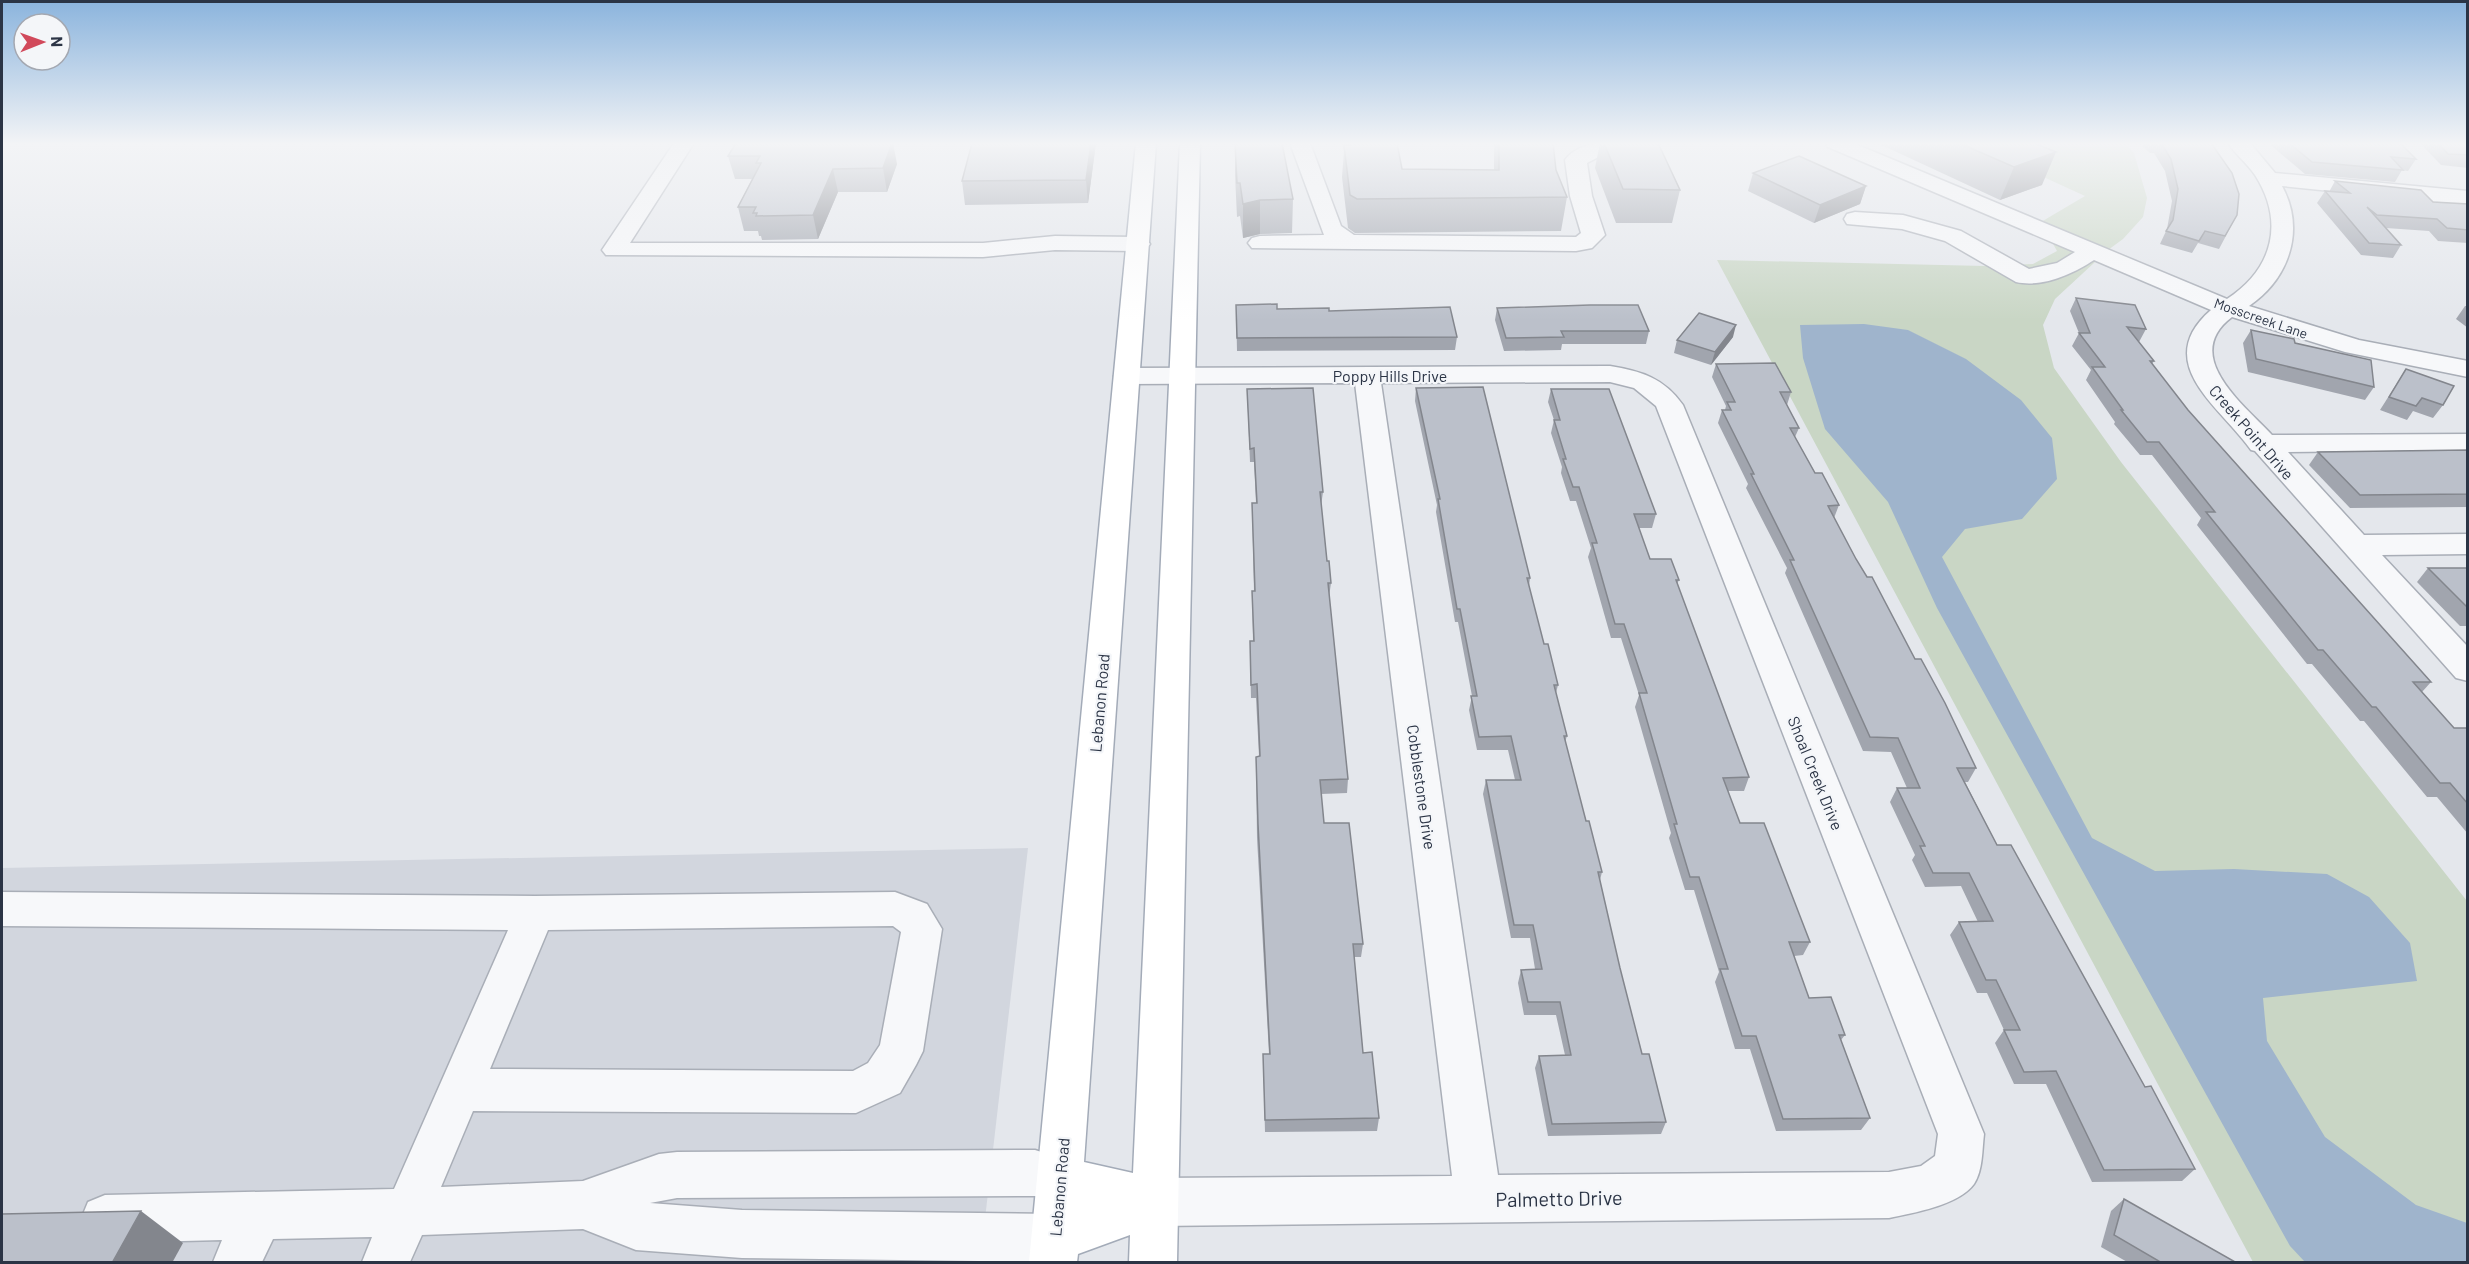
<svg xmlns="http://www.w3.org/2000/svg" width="2469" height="1264" viewBox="0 0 2469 1264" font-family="Barlow,sans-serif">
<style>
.built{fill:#d2d6de}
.green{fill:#c9d6c5}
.water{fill:#9fb4cc}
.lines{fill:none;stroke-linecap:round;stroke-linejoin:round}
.minor-casing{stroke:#a9aeb7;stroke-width:3}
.major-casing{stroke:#a3abb8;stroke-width:3}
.minor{fill:#f7f8fa;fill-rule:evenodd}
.major{fill:#fff;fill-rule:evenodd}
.wall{fill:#a1a5ae}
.shaded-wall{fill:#83868d}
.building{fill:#bbc0ca;stroke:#83868d;stroke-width:1.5}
.labels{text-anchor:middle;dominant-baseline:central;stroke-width:4.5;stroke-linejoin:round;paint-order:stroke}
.far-street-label{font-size:14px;fill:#2b3445;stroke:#f4f6f9}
.street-label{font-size:16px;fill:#2b3445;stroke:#f4f6f9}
.near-street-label{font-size:20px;fill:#2b3445;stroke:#f4f6f9}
</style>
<rect width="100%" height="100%" fill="#e4e7ec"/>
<path class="built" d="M1028 848 980 1262H2V868Z"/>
<path class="green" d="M1961 143H2125L2134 153 2147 198 2143 217 2123 239 2108 250 2055 299 2043 325 2054 368 2121 462 2467 901V1262H2253L1717 260 1985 266 2033 264 2057 251 2041 222 2085 196 2011 162Z"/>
<path class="water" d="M1864 324 1908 330 1966 359 2021 400 2052 438 2057 479 2022 519 1965 529 1942 557 2092 838 2155 871 2234 869 2327 874 2369 897 2410 943 2417 981 2263 998 2267 1041 2325 1137 2416 1205 2467 1223V1262H2305L2290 1246 1937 608 1888 502 1825 429 1803 358 1800 325Z"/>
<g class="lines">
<g class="minor-casing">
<g id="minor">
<path d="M674 143H694L630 243H983L1055 236 1138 237 1146 239 1150 244 1146 249 1138 251 1055 250 983 257 606 255 602 250Z"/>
<path d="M1290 143H1310L1341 226 1354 235 1576 237 1581 233 1570 196 1565 160C1577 143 1603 142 1621 143L1618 147 1587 163 1592 196 1605 235 1592 248 1576 251 1252 248 1248 243 1252 238 1260 236 1324 235Z"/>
<path d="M1825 143H1853L2227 299C2273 269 2285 222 2255 175 2247 163 2235 154 2228 143H2250L2275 173 2468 191V205L2282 186C2306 230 2289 279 2249 306L2359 340 2468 361V377L2345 352 2232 317C2180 356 2244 405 2272 435L2468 434V450L2288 452 2364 535 2468 534V554L2382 555 2468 647V681L2456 678 2255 451 2251 450C2221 407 2150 363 2211 310L2094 260C2073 274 2042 288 2016 282L1945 241 1902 229 1847 224 1844 219 1847 214 1855 212 1903 215 1961 231 2029 269 2057 263 2075 252 1828 147Z"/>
<path d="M1610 366C1641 371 1664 378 1683 405L1984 1134C1982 1150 1983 1170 1974 1184 1959 1205 1913 1213 1889 1218L1155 1226 1138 1219 1131 1202 1138 1185 1155 1178 1452 1176 1355 383 1127 384 1118 382 1114 376 1118 370 1127 368ZM1610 382 1634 388 1656 406 1938 1134 1935 1156 1921 1166 1889 1172 1498 1175 1381 383Z"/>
<path d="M2 892 535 896 895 892 927 904 942 929 923 1051 916 1065 900 1093 856 1113 473 1111 441 1187 583 1181 659 1154 677 1152 1035 1150 1077 1163 1083 1179 1077 1195 1060 1202 1035 1196 677 1198 650 1203 742 1210 1055 1214 1072 1221 1079 1238 1072 1255 1055 1262 742 1258 636 1250 583 1229 422 1235 410 1262H362L372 1237 273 1239 262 1262H213L222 1240 105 1243 88 1236 81 1219 88 1202 105 1195 394 1189 508 930 2 926ZM893 926 901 932 880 1045 868 1063 853 1071 490 1069 548 930Z"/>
</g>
</g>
<g class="major-casing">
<path id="major" d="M1136 143H1156L1084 1162 1133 1173 1180 143H1200L1177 1262H1129L1130 1235 1078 1254 1077 1262H1029Z"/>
</g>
<use href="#minor" class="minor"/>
<use href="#major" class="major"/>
</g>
<g class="wall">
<path d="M736 143 897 164 887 192H838L818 239 762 240 761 236H759L758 231H744L738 207 752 179H735L728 156Z"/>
<path d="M972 143H1096L1088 203 965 205 962 181Z"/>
<path d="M1235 143 1293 199 1292 233 1260 234 1243 238 1240 216 1237 217 1235 175Z"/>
<path d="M1342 143H1397L1402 169 1494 170V143H1553L1556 170 1567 197 1561 231 1355 233 1348 228 1342 177 1344 151Z"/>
<path d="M1600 143H1658L1680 190 1672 223H1616L1595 168Z"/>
<path d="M1874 143H2034L2042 185 2000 200 1888 148Z"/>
<path d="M2139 143H2211L2237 215 2219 249 2198 243 2192 253 2160 244 2167 229 2172 201 2165 171 2154 153H2150Z"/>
<path d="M2268 143H2400L2416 159 2408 171 2402 170 2395 182 2305 174Z"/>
<path d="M2420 143H2466L2468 144V168L2441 165Z"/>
<path d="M1753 173 1866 186 1860 204 1814 223 1748 191Z"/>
<path d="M2335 181 2433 202 2468 204V243L2438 241 2429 231 2386 228 2401 245 2393 258 2361 255 2317 203 2325 191 2329 192Z"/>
<path d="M2076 298 2146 329 2139 342 2154 361 2152 364 2188 410 2431 682 2422 692 2454 728H2468V834L2437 797H2427L2364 721H2360L2312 664H2307L2197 525 2201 518 2152 455H2140L2114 424 2115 422 2086 380 2091 370 2072 346 2079 333 2070 311Z"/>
<path d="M1236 305 1277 309 1329 311 1457 337 1455 350 1237 351Z"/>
<path d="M2465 306H2468V328L2456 319Z"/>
<path d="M1497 308 1649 331 1646 344H1562L1561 350 1504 351 1495 320Z"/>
<path d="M2251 330 2295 343 2374 387 2365 400 2248 372 2243 343Z"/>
<path d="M1733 337 1711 365 1674 353 1677 340Z"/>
<path d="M1716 364 1791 392 1787 405 1799 428 1795 437 1815 473 1839 505 1834 518 1856 559 1915 659 1976 768 1968 782H1965L1997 845 2195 1169 2182 1181 2092 1182 2046 1084H2014L1995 1043 2004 1030 1987 993H1977L1950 935 1959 922H1978L1961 886 1925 887 1912 860 1915 855 1890 802 1897 788H1907L1891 752 1863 751 1785 573 1787 568 1746 488 1748 484 1718 423 1722 410H1725L1726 406 1712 377Z"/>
<path d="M2406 369 2443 405 2433 418 2413 411 2407 420 2380 410Z"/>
<path d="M1416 388 1530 578 1529 586 1544 644 1558 685 1556 693 1567 736 1565 742 1586 821 1602 872 1600 880 1620 968 1642 1054 1666 1122 1661 1134 1548 1136 1535 1068 1539 1056 1565 1055 1556 1015H1524L1518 983 1521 970 1535 969 1530 938H1511L1483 794 1486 780H1515L1508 750H1477L1469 710 1472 696 1458 622H1455L1436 512 1437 505 1415 401Z"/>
<path d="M1247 389 1323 492 1321 506 1327 561 1331 583 1329 597 1348 779 1347 793 1321 794 1324 823 1363 944 1361 957H1354L1363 1053 1379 1118 1377 1131 1265 1132 1263 1054H1269L1257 838 1256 757 1259 756 1256 698H1251L1250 655V641H1253L1252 591H1254L1252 503H1256L1254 462H1250Z"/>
<path d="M1551 389 1656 514 1652 528H1638L1650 559 1679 580 1677 584 1749 777 1744 791H1728L1740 823 1810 942 1803 955 1794 956 1809 998 1845 1035 1841 1040 1870 1118 1861 1130 1776 1131 1750 1049H1735L1715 982 1719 972 1694 890H1685L1669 838 1671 833 1635 707 1639 695 1621 638H1611L1588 557 1591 548 1576 501H1570L1561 473 1562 467 1551 433 1554 420 1548 402Z"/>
<path d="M2468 450V507L2350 508 2309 465 2318 452Z"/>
<path d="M2428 568H2468V626H2460L2417 582Z"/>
<path d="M2124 1199 2237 1263H2129L2101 1247 2111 1211Z"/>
</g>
<g class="shaded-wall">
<path d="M892 143H893L897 164 887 192 883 168Z"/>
<path d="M1091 143H1096L1088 203 1086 180Z"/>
<path d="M2056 152 2042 185 2000 200 2014 167Z"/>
<path d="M833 169 838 192 818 239 813 215Z"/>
<path d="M1866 186 1860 204 1814 223 1820 205Z"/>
<path d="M1260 200V234L1243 238V204Z"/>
<path d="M1736 325 1733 337 1711 365 1715 352Z"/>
<path d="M141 1211 183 1243 172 1263H112Z"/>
</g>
<g class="building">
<path d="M736 143H892L883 168 833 169 813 215 756 216 757 213H753L756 207H738L761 163H756L760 156H728Z"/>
<path d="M972 143H1091L1086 180 962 181Z"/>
<path d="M1235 143H1282L1293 199 1260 200 1243 204 1240 183H1237Z"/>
<path d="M1349 143H1397L1402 169 1499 170V143H1553L1556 170 1567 197 1357 199 1350 195 1344 145H1350Z"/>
<path d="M1604 143H1658L1680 190 1623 189Z"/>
<path d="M1959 143H2034L2056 152 2014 167Z"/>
<path d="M2161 143H2211L2232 173 2239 194 2237 215 2225 236 2205 231 2199 241 2166 231 2173 220 2178 189 2171 159Z"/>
<path d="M2289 143H2400L2416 159 2391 157 2403 170 2312 162Z"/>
<path d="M2438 143H2466L2468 144V155L2448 154Z"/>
<path d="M1799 156 1866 186 1820 205 1753 173Z"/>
<path d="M2335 181 2421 190 2433 202 2468 204V230L2447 228 2437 219 2377 215 2367 207 2401 245 2369 243 2325 191 2350 193Z"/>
<path d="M2076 298 2135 305 2146 329 2127 327 2154 361H2150L2188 410 2431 682H2413L2454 728H2468V804L2450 783H2440L2376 707H2372L2323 650H2318L2206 512H2215L2159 442H2147L2121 410H2123L2092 367H2105L2079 333H2090Z"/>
<path d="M1277 304V309L1329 308V311L1450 307 1457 337 1237 338 1236 305Z"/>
<path d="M1590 305H1638L1649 331H1561L1564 337 1506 338 1497 308Z"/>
<path d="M1699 313 1736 325 1715 352 1677 340Z"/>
<path d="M2251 330 2294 339 2295 343 2371 360 2374 387 2256 359Z"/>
<path d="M1775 363 1791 392H1780L1799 428H1790L1815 473H1822L1839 505 1828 506 1856 559 1867 577H1872L1915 659H1921L1945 703 1976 768H1957L1997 845H2011L2145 1087 2151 1086 2195 1169 2104 1170 2056 1071 2024 1072 2004 1030H2020L1996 980H1986L1959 922 1993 921 1969 873H1933L1920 846H1925L1897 788H1920L1898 738 1870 737 1790 560H1794L1751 474H1754L1722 410H1731L1727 402H1735L1716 364Z"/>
<path d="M2406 369 2454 386 2443 405 2422 398 2416 406 2389 397Z"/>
<path d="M1483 387 1530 578H1527L1544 644H1548L1558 685H1554L1567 736H1564L1586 821H1589L1602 872H1598L1620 968 1642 1054H1649L1666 1122 1552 1124 1539 1056 1571 1055 1560 1002H1528L1521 970 1542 969 1533 925H1514L1486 780H1521L1511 736 1479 737 1471 696H1477L1460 609H1457L1438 499H1440L1416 388Z"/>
<path d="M1313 388 1323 492H1320L1327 561H1329L1331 583H1328L1348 779 1320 780 1324 823H1349L1363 944H1353L1363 1053 1372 1052 1379 1118 1265 1120 1263 1054H1270L1258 824 1256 757 1260 756 1257 684 1251 685 1250 641H1254L1252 591H1255L1252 503H1257L1254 448 1250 449 1247 389Z"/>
<path d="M1551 389H1609L1656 514H1634L1650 559H1671L1679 580H1676L1749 777 1723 778 1740 823H1764L1810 942H1789L1809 998 1831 997 1845 1035H1839L1870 1118 1783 1119 1756 1036H1742L1720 969H1728L1699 877H1690L1674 824H1677L1639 693H1647L1624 624H1615L1592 543H1597L1579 487H1573L1563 459H1566L1554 420H1560Z"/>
<path d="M2468 450V494L2360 495 2318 452Z"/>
<path d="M2428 568H2468V608Z"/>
<path d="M2124 1199 2237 1263H2162L2114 1235Z"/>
<path d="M141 1211 112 1263H2V1214Z"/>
</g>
<linearGradient id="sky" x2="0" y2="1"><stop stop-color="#8bb4dd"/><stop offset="0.45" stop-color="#f3f4f6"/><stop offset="1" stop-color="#f3f4f6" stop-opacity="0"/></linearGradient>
<rect width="2469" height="320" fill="url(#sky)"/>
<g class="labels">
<g class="far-street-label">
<text transform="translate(2261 318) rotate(19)">Mosscreek Lane</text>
</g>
<g class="street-label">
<text x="1390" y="375">Poppy Hills Drive</text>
<text transform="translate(2252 432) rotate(49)">Creek Point Drive</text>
<text transform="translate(1099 703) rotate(-85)">Lebanon Road</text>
<text transform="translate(1816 773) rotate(68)">Shoal Creek Drive</text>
<text transform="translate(1422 787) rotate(82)">Cobblestone Drive</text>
<text transform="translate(1059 1187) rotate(-85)">Lebanon Road</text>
</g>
<g class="near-street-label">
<text transform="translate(1559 1198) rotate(-1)">Palmetto Drive</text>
</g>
</g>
<rect width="2469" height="1264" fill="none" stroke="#2b3445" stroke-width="6"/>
<g transform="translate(42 42) rotate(89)"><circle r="28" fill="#f4f6f9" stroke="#a4a8b1" stroke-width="1.5"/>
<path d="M0-4.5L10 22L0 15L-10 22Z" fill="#d1495b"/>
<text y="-9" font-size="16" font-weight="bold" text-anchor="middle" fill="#2b3445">N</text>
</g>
</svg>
